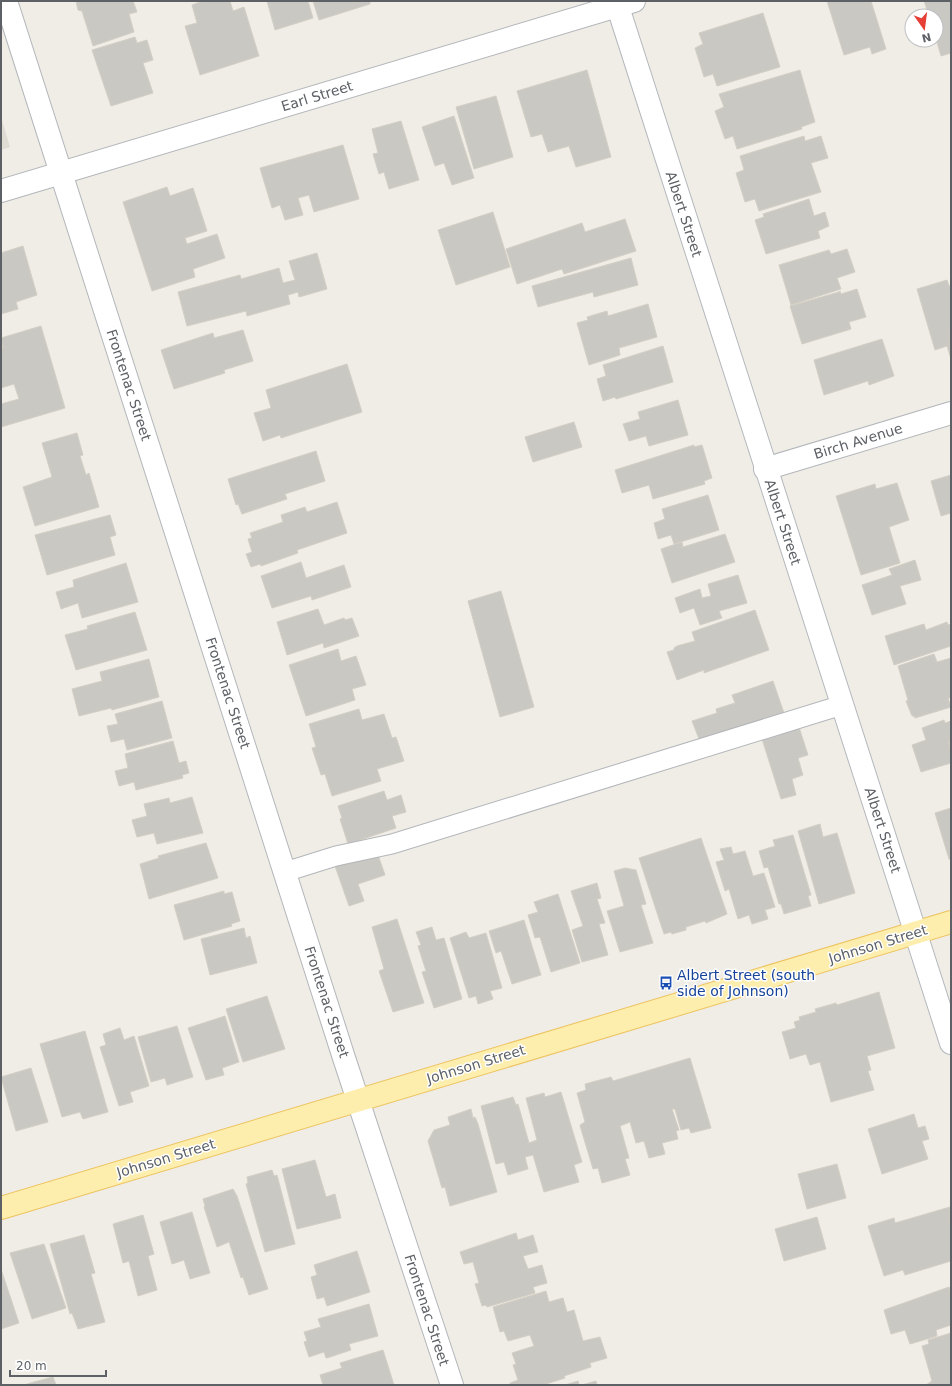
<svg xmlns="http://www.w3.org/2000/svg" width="952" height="1386" viewBox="0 0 952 1386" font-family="'DejaVu Sans',sans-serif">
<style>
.education{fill:#dfdcd4}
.building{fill:#cac8c3;stroke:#d4cfc4}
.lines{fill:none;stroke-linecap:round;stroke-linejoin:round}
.lane-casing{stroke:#b3b6ba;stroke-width:21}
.street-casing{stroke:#b3b6ba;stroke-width:24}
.secondary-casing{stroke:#b4b8bd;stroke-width:24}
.primary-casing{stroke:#eec360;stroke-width:24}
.lane{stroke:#fff;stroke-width:19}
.street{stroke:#fff;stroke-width:22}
.secondary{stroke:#fff;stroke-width:22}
.primary{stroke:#fdeead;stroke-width:22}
.labels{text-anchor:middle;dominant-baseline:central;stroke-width:3;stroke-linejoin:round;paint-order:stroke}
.street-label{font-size:14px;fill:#5d6166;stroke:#fff}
.transit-label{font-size:14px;fill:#164399;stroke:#fff;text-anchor:start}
</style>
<rect width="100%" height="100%" fill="#efede6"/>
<path class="education" d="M1 117 10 147 1 150Z"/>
<g class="building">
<path d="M76 1H133L137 12 129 14 134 32 93 46 82 11 78 10Z"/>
<path d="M203 1H230L233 11 244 7 259 56 200 75 185 26 197 23 192 5Z"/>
<path d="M267 1H308L313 18 275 30Z"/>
<path d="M313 1H370V4L319 20Z"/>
<path d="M827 1H871L886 49 872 54 870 47 844 55Z"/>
<path d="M924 1H951V53L941 56 936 39V16H929Z"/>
<path d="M763 13 780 67 717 86 713 74 704 77 695 48 703 44 699 33Z"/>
<path d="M135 37 137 43 147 40 153 60 143 63 153 93 111 106 92 50Z"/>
<path d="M587 70 611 157 576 167 569 146 548 152 542 134 531 137 517 91Z"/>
<path d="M800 70 815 122 801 127 802 129 737 149 733 136 725 139 715 111 724 107 719 94Z"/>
<path d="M496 96 513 157 474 169 456 107Z"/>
<path d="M454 116 474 178 452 185 444 163 435 166 422 127Z"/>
<path d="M401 121 419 180 389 189 384 172 379 174 373 154 378 153 372 129Z"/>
<path d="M804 136 805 141 821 136 828 158 811 163 821 192 759 211 755 199 745 202 736 173 744 170 740 156Z"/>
<path d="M343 145 359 199 314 212 309 195 298 198 303 215 285 220 280 205 272 208 260 168Z"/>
<path d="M167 187 170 196 193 188 207 231 185 238 187 244 217 234 225 258 193 269 195 277 152 291 123 202Z"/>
<path d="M809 199 814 216 825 212 829 226 818 231 820 238 766 254 755 220 764 217 763 214Z"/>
<path d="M493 212 510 267 456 285 438 230Z"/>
<path d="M625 219 636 251 564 274 562 269 517 284 506 249 582 223 585 232Z"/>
<path d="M23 246 37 295 16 302 18 309 1 314V253Z"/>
<path d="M847 249 855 272 837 278 841 289 791 305 779 265 829 250 831 254Z"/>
<path d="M317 253 327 289 299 297 298 292 288 295 290 304 247 316 246 311 187 326 178 292 240 275 241 279 279 268 283 283 295 280 289 261Z"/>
<path d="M631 258 638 285 594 297 593 292 538 307 532 286Z"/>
<path d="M947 280 949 286 951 285 950 356 947 346 935 350 917 289Z"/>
<path d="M857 289 866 317 849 322 851 329 848 330 802 344 790 306 839 292 840 291 841 294Z"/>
<path d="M648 304 657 337 619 348 620 355 589 365 577 323 588 320 587 317 607 311 608 316Z"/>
<path d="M41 326 65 408 1 427V404L19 399 14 384 1 388V348H3L1 338Z"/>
<path d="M243 330 253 361 224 370 225 373 174 389 161 350 213 333 214 338Z"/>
<path d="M882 339 894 376 869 385 868 381 824 395 814 360Z"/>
<path d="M663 346 673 382 616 399 615 397 603 401 597 379 606 376 603 365Z"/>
<path d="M347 364 362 412 281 438 280 435 263 441 254 413 271 408 266 390Z"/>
<path d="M678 400 688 435 649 446 646 436 629 441 623 424 640 419 638 412Z"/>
<path d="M574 422 582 447 533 462 525 437Z"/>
<path d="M77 433 83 455 80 456 86 475 89 473 99 507 35 526 23 487 52 477 42 443Z"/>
<path d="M694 445V447L702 445 712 478 704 481 705 484 653 499 649 485 622 493 615 470Z"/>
<path d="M316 451 325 481 285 494 287 499 242 514 238 504 236 505 228 479Z"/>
<path d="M951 475V513L941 516 931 481Z"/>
<path d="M897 483 909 520 889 527 900 563 861 575 836 496 875 484 876 489Z"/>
<path d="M708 495 719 530 674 544 671 535 658 539 654 523 665 519 662 509Z"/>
<path d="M337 502 347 533 297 550 298 553 261 566 260 564 251 567 246 554 252 552 248 539 252 538 250 533 283 522 281 515 305 507 307 512Z"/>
<path d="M110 515 116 535 110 537 115 555 47 575 35 535Z"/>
<path d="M725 534 735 562 672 583 661 549 682 542 683 547Z"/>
<path d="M915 560 921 580 900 586 906 604 872 615 862 585 892 575 889 569Z"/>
<path d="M301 562 306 578 344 565 351 587 312 600 311 596 272 608 261 576Z"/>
<path d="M126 563 138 602 82 618 78 603 61 609 56 592 74 587 73 580Z"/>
<path d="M738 575 747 603 719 611 722 618 700 625 694 608 680 613 675 598 700 589 702 598 711 596 708 584Z"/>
<path d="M501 591 534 707 500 717 468 601Z"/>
<path d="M318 609 324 625 344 618 345 620 352 618 359 636 324 648 323 643 287 655 277 622Z"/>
<path d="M755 610 769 650 704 673V670L677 680 667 652 674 650V648L677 646 695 641 692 632Z"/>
<path d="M135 612 147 650 76 670 65 635 88 629 87 626Z"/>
<path d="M947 622 948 625 951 624V646L894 665 885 636 924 624 926 630Z"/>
<path d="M338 649 341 661 356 656 366 685 352 689 355 700 306 716 289 665Z"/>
<path d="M934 654 937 662 951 658V698H948L951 707 915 718 914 716H912L906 701 908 700 898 666Z"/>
<path d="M149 659 159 697 112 710 111 708 79 716 72 689 102 681 100 672Z"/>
<path d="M773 681 784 713 699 739 692 721 717 713 716 709 735 703 732 695Z"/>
<path d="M162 701 172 738 127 750 124 739 111 742 107 726 118 724 115 714Z"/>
<path d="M359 709 362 720 384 714 392 738 396 737 404 761 377 769 381 781 332 796 325 774 321 775 312 748 316 747 309 724Z"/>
<path d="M944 720 945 723 951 721V742H949L951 750V763L921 772 912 745 926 740 922 728Z"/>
<path d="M799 727 808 755 798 758 803 775 792 779 796 795 781 799 762 739Z"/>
<path d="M173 741 179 763 186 761 189 773 182 775 183 778 136 790 134 782 119 786 115 771 128 768 125 754Z"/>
<path d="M384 791 387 800 401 795 406 812 392 816 396 828 348 844 340 819 342 818 338 806Z"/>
<path d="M192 797 203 833 157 844 154 833 137 837 132 820 147 816 144 804 169 798 170 803Z"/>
<path d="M951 808V860L949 859 935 813Z"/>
<path d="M820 824 823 837 837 833 855 893 819 904 798 831Z"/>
<path d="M793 835 811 895 808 896 811 906 784 914 781 904H779L768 867 764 868 759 851 775 846 773 840Z"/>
<path d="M701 838 727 914 706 923 705 921 686 927V930L672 934 671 932 664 934 639 858Z"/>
<path d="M206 843 218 878 149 899 140 864 159 858 158 856Z"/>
<path d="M731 847 733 854 745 851 753 876 764 873 775 907 765 910 768 919 752 924 749 915 738 919 729 889 725 891 716 862 724 860 720 849Z"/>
<path d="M377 852 385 875 358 884 364 901 349 906 335 866Z"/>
<path d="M625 868 636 870 646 904 641 905 653 943 620 952 607 911 624 906 614 871Z"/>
<path d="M597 883 601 898 597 899 605 923 599 924 608 955 582 962 572 930 583 926 571 891Z"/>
<path d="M224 891V894L232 892 240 921 231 924 232 926 184 940 174 905Z"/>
<path d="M558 894 580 963 551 972 540 937 535 938 528 915 538 912 534 902Z"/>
<path d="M397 919 424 1003 393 1012 379 971 384 969 372 927Z"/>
<path d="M524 920 541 975 512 984 501 951 496 953 489 931Z"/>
<path d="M432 927 436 940 444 938 462 999 434 1008 422 972 426 971 418 946 421 945 416 932Z"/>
<path d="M244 928 246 938 250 936 257 963 210 975 201 939Z"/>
<path d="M466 932 469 938 486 933 502 988 490 991 493 999 478 1004 476 996 469 998 450 938Z"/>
<path d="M879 992 895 1048 867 1056 871 1070 868 1071 874 1090 831 1102 820 1062 810 1065 806 1054 790 1059 782 1032 796 1028 794 1022 800 1020 799 1017 816 1012 815 1009 836 1003 837 1005Z"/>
<path d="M267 996 285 1049 243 1062 226 1009Z"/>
<path d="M225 1016 239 1062 222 1068 224 1075 206 1080 188 1028Z"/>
<path d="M177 1026 193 1077 167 1085 165 1078 151 1082 138 1037Z"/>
<path d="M120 1028 124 1040 134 1036 149 1086 130 1092 133 1102 119 1106 100 1047 106 1045 103 1034Z"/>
<path d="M85 1031 108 1112 83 1119 80 1112 62 1117 40 1044Z"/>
<path d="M690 1058 711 1128 691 1133 689 1128 681 1130 675 1109H672L679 1130 676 1131 678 1139 662 1143 665 1154 649 1158 644 1141 636 1143 630 1122 620 1126 629 1158 625 1159 630 1175 602 1183 598 1168 593 1169 581 1129 580 1125 585 1122 577 1093 586 1090 585 1084 611 1077 613 1081Z"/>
<path d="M31 1068 48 1122 16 1131 1 1077Z"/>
<path d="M561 1092 582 1162 574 1165 579 1182 544 1192 533 1155 525 1157 528 1169 508 1175 504 1162 496 1164 481 1106 513 1097 516 1105 518 1104 529 1143 537 1140 526 1098 544 1093 545 1097Z"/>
<path d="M471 1109 473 1118 475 1117 478 1124 497 1192 450 1206 445 1187 442 1188 428 1141 434 1130 450 1125 448 1117Z"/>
<path d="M914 1114 918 1128 925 1126 929 1139 922 1141 928 1159 882 1174 868 1129Z"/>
<path d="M315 1160 326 1197 335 1194 341 1218 297 1229 282 1169Z"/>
<path d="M837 1164 846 1198 807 1209 798 1174Z"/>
<path d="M272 1170 274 1176 277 1175 295 1244 265 1252 246 1184 248 1183 247 1177Z"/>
<path d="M233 1189 237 1196 268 1289 249 1295 243 1277 241 1278 229 1242 217 1247 204 1207 205 1206 203 1199Z"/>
<path d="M950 1207 951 1261 905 1275 903 1270 884 1276 868 1226 894 1218 895 1223Z"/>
<path d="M192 1212 210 1273 190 1279 184 1260 172 1264 160 1222Z"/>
<path d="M143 1215 154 1254 148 1256 157 1290 138 1296 129 1261 123 1263 113 1224Z"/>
<path d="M817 1217 826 1249 784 1261 775 1229Z"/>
<path d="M516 1233 518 1240 533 1235 538 1252 523 1256 528 1269 542 1265 547 1283 533 1287 535 1293 487 1307 486 1305 482 1306 475 1284 479 1283 473 1262 464 1264 460 1252Z"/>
<path d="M84 1235 95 1273 91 1274 105 1322 78 1329 72 1313 70 1314 50 1244Z"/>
<path d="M44 1244 66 1308 32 1319 10 1253Z"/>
<path d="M357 1251 370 1292 327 1306 324 1297 317 1299 311 1277 317 1275 314 1265Z"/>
<path d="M1 1269 19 1323 1 1329Z"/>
<path d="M949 1287 951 1293V1325L936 1330 937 1336 910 1344 905 1330 891 1334 884 1310Z"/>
<path d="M546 1291 549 1302 563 1298 567 1312 574 1310 583 1341 600 1337 607 1358 590 1363 591 1367 564 1376 565 1378 543 1385H510V1383L518 1380 513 1365 516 1364 512 1353 534 1346 530 1335 508 1341 504 1331 500 1332 493 1307Z"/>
<path d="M369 1304 378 1336 349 1344 351 1350 330 1357 326 1358 324 1352 309 1357 304 1342 307 1341 304 1332 321 1327 318 1319Z"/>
<path d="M951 1333V1385H926L932 1381 922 1346 929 1344 928 1340Z"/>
<path d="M383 1350 394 1385H323L320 1375 342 1368 340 1363Z"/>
<path d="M53 1377 56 1385H24L34 1382Z"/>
<path d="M578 1381 579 1385H565Z"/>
<path d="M596 1381 597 1385H582Z"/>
</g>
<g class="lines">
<g class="lane-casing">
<path id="lane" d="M285 872 336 856 392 844 842 705"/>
</g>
<g class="street-casing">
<g id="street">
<path d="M6 1 344 1058 452 1385"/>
<path d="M1 191 634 1"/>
<path d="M765 469 951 413"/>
</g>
</g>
<g class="secondary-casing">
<path id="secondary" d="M616 1 951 1043"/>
</g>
<g class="primary-casing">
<path id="primary" d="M1 1208 951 922"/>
</g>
<use href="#lane" class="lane"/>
<use href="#street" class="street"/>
<use href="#secondary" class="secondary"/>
<use href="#primary" class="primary"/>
</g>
<defs>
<g id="bus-bare" transform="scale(1.08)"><path d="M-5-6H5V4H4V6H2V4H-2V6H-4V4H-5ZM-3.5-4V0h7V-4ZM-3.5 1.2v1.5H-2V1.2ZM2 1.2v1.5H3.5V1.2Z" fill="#1a4fb4" stroke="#fff" stroke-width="2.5" paint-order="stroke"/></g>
</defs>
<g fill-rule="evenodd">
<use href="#bus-bare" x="666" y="983"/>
</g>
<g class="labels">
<g class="street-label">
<text transform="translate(317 96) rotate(-17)">Earl Street</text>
<text transform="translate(684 214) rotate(72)">Albert Street</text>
<text transform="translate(129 385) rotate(72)">Frontenac Street</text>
<text transform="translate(858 441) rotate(-17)">Birch Avenue</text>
<text transform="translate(783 522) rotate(72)">Albert Street</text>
<text transform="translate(228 693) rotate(72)">Frontenac Street</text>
<text transform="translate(883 830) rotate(72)">Albert Street</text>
<text transform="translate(878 944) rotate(-17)">Johnson Street</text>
<text transform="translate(327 1002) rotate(72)">Frontenac Street</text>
<text transform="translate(476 1064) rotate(-17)">Johnson Street</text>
<text transform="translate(166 1158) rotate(-17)">Johnson Street</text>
<text transform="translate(427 1310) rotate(72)">Frontenac Street</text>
</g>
<g class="transit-label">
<text x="677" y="975">Albert Street (south<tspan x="677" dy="16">side of Johnson)</tspan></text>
</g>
</g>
<rect width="952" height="1386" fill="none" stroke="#5d6166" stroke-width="4"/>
<g transform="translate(924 28) rotate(166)"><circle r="19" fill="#ffffff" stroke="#bec0c2"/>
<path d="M0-3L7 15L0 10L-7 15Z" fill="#e53f36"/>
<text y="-6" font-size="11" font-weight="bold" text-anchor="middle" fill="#5d6166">N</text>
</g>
<path d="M10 1370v6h96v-6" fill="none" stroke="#5d6166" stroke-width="2"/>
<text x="16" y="1370" font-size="12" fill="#5d6166" stroke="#ffffff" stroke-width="3" paint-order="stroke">20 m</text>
</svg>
